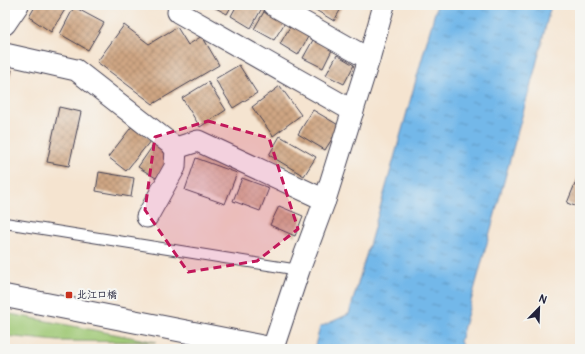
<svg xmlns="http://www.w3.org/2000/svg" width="585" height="354" viewBox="0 0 585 354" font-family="Pangolin,'Klee One',sans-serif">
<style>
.green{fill:#9fc874;stroke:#607558}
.water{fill:url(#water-ripples);stroke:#4a6d92}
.building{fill:url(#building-cross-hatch)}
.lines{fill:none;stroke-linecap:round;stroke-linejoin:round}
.service-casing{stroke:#423f51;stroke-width:12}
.minor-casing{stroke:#423f51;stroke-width:23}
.tertiary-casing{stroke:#423f51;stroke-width:24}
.service{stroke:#fff;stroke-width:10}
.minor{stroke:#fff;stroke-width:21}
.tertiary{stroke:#fff;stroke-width:22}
.marked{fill:#c2185b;fill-opacity:0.2;stroke:#c2185b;stroke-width:3;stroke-dasharray:8 5;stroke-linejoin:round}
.poi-dot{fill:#c8321e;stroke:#f6f6f2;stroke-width:1.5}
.labels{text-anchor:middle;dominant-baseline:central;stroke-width:4;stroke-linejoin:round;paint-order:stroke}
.poi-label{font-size:10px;font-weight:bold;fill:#22223b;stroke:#f6f6f2;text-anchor:start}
</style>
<defs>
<pattern id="water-ripples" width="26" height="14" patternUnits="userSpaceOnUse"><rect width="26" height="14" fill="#73b8e9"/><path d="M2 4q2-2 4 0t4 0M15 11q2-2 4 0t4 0" fill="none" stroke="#5e95be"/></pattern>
<pattern id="building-cross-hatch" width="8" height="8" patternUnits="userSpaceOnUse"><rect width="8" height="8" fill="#cfa683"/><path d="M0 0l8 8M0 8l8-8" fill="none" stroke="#a8876c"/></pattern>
</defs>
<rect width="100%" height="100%" fill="#f6f6f2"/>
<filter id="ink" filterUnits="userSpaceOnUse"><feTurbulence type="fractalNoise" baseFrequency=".025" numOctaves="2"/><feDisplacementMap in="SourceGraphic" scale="8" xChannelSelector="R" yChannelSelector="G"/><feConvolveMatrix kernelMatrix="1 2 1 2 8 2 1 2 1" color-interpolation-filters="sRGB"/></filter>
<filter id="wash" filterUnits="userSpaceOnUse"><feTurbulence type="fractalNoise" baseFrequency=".012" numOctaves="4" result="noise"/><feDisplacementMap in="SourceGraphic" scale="16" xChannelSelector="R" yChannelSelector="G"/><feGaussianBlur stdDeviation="0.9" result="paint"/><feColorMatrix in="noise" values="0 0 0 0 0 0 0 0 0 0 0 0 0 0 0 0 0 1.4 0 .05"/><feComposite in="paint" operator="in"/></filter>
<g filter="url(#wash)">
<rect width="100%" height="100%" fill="#f5e4d0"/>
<path class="green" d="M5 313 156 342 58 341 5 336Z"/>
<path class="water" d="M437 5H551L535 69 460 341 463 349H314L320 327 349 314 384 194Z"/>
<g id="blocks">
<g class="building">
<path d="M36 5H61L66 8 51 32 29 17Z"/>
<path d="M210 5H232L227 14Z"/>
<path d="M237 5H257L262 8 251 28 231 16Z"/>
<path d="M309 5H343L334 21 309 6Z"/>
<path d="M74 7 104 23 88 50 60 34Z"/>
<path d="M265 10 286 21 274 40 254 29Z"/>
<path d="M124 25 149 44 177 27 188 45 202 36 219 65 153 104 97 62Z"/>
<path d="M291 25 309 35 298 55 280 44Z"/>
<path d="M313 40 332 50 323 68 303 58Z"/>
<path d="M337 55 354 65 344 84 326 75Z"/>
<path d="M239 65 257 93 233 108 215 79Z"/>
<path d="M5 68 12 70 5 95Z"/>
<path d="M208 82 226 110 200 127 182 98Z"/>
<path d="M280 86 301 115 273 136 252 107Z"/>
<path d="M59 107 81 112 69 166 47 162Z"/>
<path d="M313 110 340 126 325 150 298 134Z"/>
<path d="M133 125 151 140 126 171 108 157Z"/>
<path d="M280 136 316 157 304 176 269 155Z"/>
<path d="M154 144 165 151 167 162 156 178 138 167Z"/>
<path d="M196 158 237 173 225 204 185 190Z"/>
<path d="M99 172 134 178 131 197 96 191Z"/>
<path d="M580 172V208L567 203Z"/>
<path d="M242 178 269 188 260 211 233 201Z"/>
<path d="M279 206 303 216 295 236 270 225Z"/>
</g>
</g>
</g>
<g filter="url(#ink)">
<use href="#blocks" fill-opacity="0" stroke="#423f51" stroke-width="1"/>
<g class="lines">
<g class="service-casing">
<path id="service" d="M5 223 299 270"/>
</g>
<g class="minor-casing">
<g id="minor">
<path d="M273 5 369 59"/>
<path d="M178 12 353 111"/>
<path d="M5 24 18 5"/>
<path d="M5 54 76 70 176 148 198 141 325 200"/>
<path d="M147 217 175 167 176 148"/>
<path d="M273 348 299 270 325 200 369 59 384 5"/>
</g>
</g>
<g class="tertiary-casing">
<path id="tertiary" d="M5 296 275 349"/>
</g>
<use href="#service" class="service"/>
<use href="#minor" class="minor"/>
<use href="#tertiary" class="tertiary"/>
</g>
</g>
<path class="marked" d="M208 121 269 138 298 229 257 261 188 272 145 210 155 137Z"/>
<rect class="poi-dot" x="65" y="291" width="8" height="8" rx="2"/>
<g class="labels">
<g class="poi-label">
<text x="77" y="295">北江口橋</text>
</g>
</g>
<rect width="585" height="354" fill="none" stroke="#f6f6f2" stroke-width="20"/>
<g transform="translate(539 308) rotate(23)" stroke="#f6f6f2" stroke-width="3" paint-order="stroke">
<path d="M0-3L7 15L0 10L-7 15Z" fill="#22223b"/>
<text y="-6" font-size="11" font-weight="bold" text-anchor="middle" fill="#22223b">N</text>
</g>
</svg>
